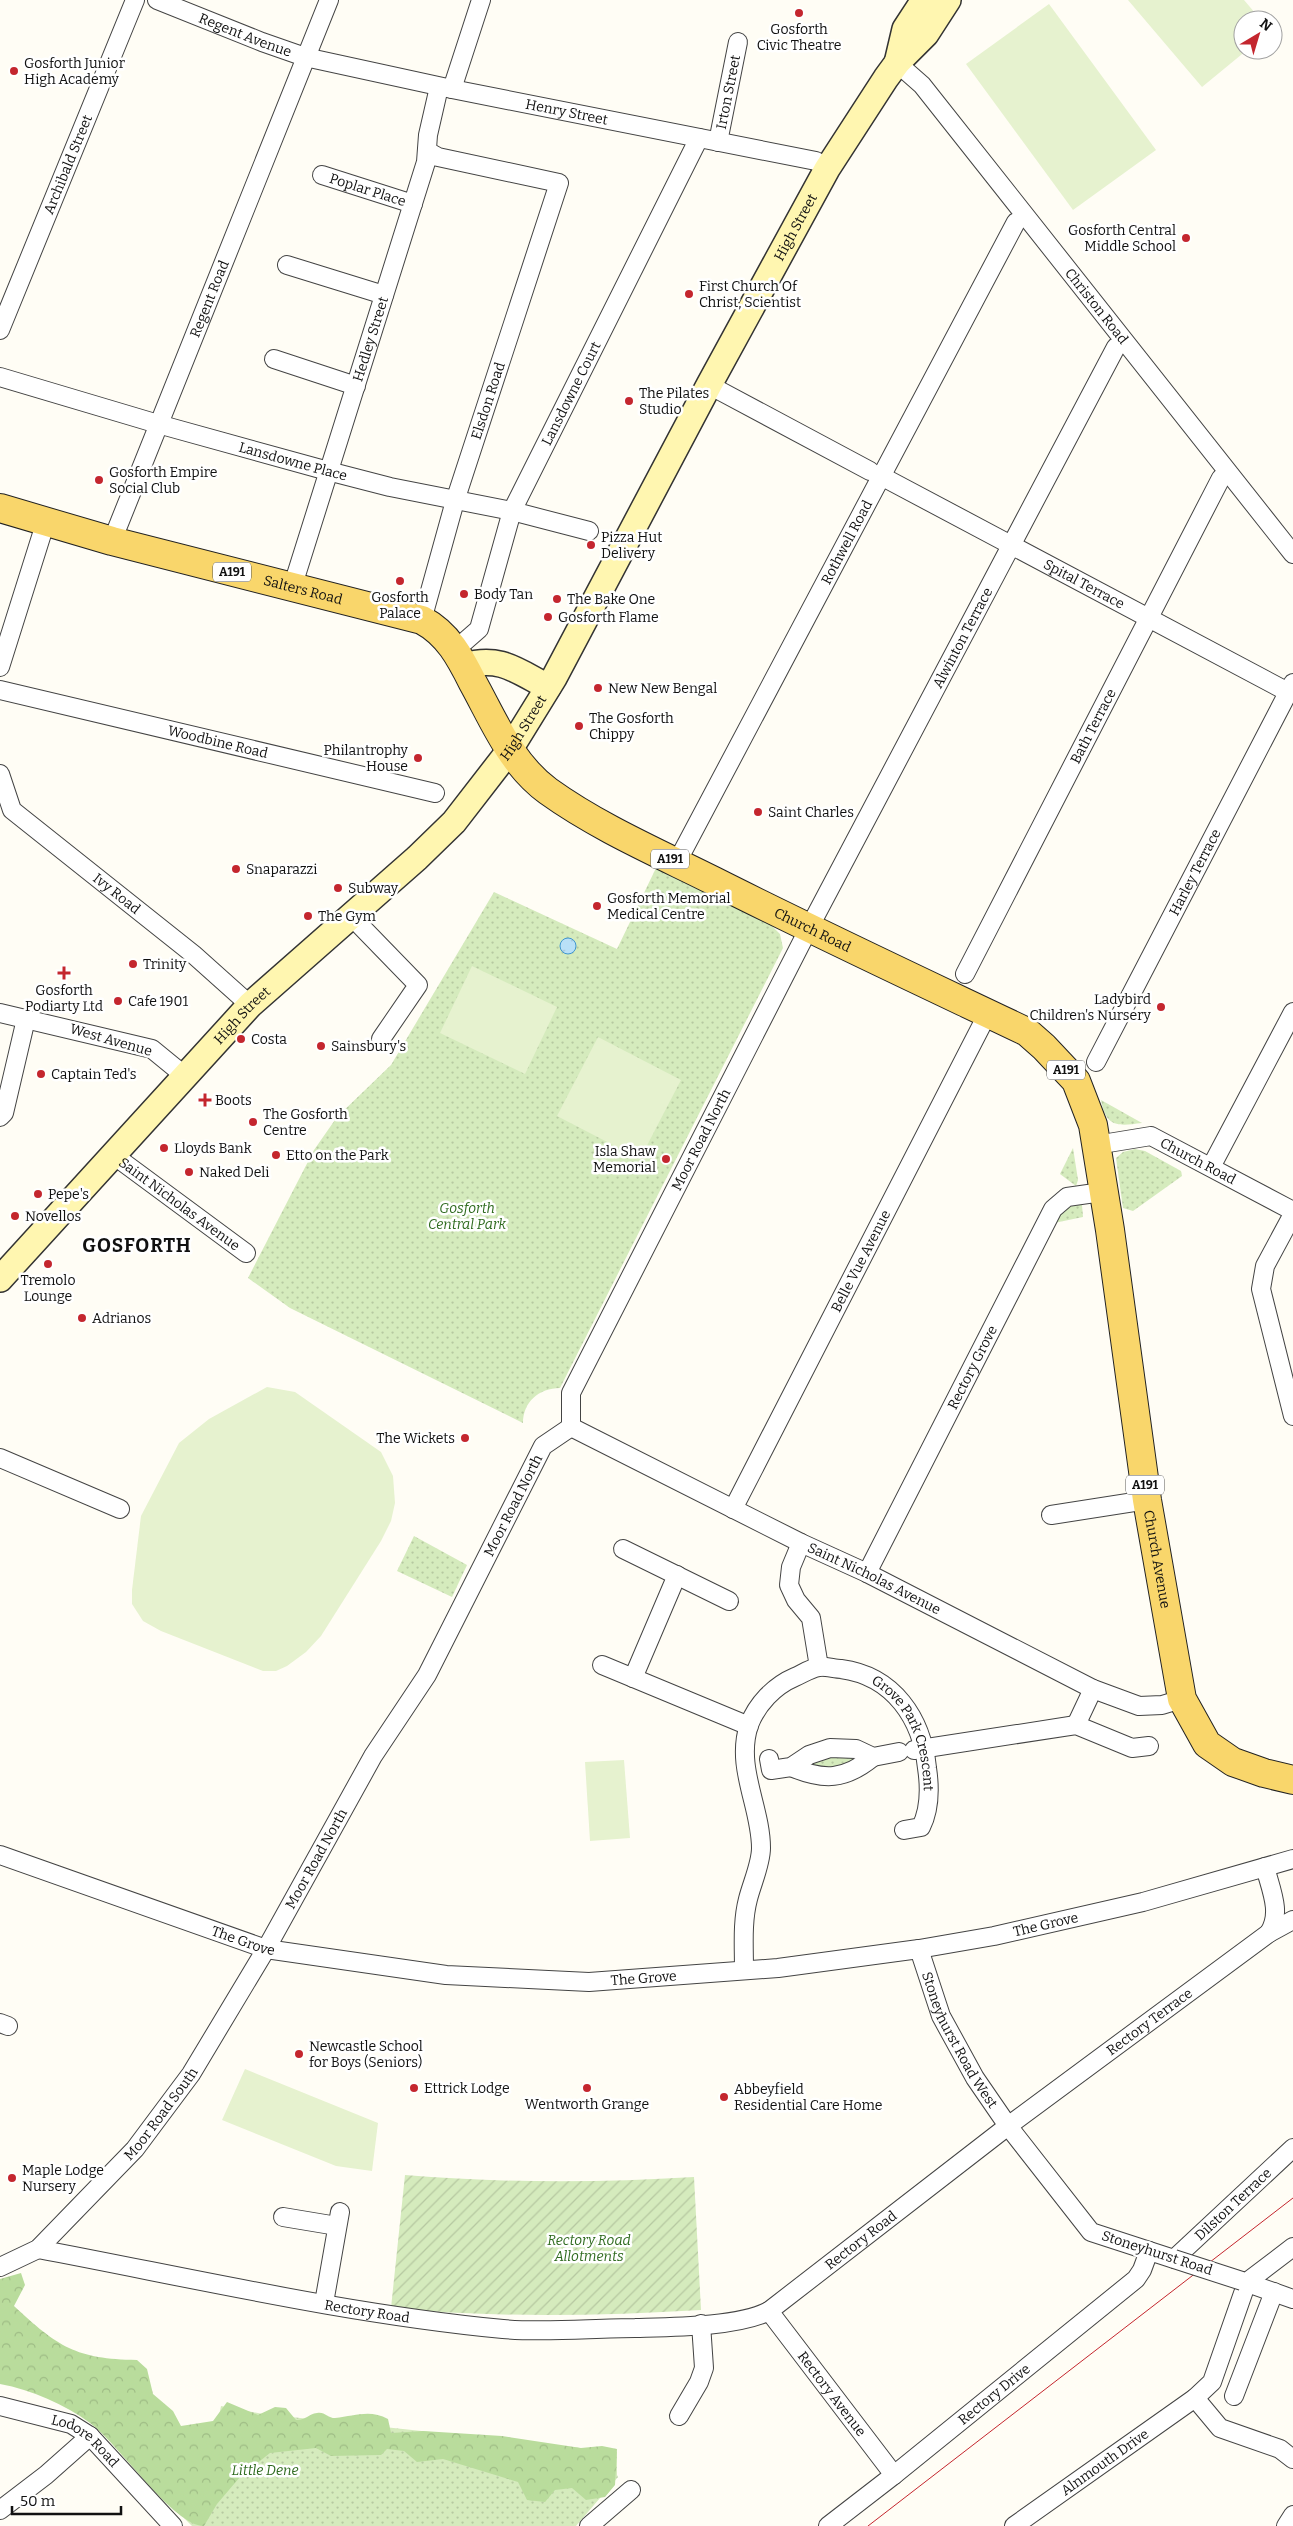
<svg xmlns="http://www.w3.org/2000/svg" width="1293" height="2526" viewBox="0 0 1293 2526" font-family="Bitter,serif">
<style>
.grass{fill:url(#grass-dots)}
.forest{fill:url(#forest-crowns)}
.garden{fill:url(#garden-furrows)}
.pitch{fill:#e6f2cf}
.water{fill:url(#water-ripples);stroke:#3f96cf}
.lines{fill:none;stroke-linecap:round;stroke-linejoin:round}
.street-casing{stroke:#444;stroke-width:20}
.secondary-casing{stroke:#333;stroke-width:28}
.primary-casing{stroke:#222;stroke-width:30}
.street{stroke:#fff;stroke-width:18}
.secondary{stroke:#fff6b0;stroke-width:25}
.primary{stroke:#f9d66b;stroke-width:28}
.tram{stroke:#c4262e;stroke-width:1}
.street-bridge-casing{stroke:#444;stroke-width:20;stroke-linecap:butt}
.street-bridge{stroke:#fff;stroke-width:18}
.poi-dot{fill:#c4262e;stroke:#fff;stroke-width:2}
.labels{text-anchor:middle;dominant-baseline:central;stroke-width:5;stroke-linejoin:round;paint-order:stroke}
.shield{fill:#fff;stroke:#585858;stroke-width:1}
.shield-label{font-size:12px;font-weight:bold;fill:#111}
.poi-label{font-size:14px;fill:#111;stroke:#fff;text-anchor:start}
.street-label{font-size:14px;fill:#111;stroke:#fff}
.park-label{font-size:14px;font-style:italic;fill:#2f6b1f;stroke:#fff}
.district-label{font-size:19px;font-weight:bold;letter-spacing:1px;fill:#111;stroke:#fff}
</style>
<defs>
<pattern id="grass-dots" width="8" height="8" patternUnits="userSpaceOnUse" patternTransform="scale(1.25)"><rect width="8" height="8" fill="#d5ebbd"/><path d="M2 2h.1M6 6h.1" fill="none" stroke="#b6c8a1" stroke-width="1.8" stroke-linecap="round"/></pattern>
<pattern id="forest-crowns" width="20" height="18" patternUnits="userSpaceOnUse" patternTransform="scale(1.25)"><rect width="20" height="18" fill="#b9dc9c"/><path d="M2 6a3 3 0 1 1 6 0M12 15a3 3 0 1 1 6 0" fill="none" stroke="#9ebc85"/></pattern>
<pattern id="garden-furrows" width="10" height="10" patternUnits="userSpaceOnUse" patternTransform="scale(1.25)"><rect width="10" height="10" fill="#d5ebbd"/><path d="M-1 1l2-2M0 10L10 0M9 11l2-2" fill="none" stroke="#b6c8a1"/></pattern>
<pattern id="water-ripples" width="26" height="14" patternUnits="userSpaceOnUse" patternTransform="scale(1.25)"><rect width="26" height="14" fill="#b9e0f7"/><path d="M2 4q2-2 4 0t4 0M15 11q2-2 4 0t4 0" fill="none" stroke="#9ebfd3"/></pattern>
</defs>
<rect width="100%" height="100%" fill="#fffdf5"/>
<g class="grass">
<path d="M656 868 771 925 780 934 783 948 560 1388C539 1388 523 1402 523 1423L290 1308 248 1278 314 1150 337 1117 391 1065 494 892 617 949Z"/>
<path d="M1101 1100 1142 1123C1118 1126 1106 1128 1101 1100Z"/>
<path d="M1073 1148 1078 1180 1076 1186 1060 1174Z"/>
<path d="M1135 1149 1145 1151 1181 1171 1182 1176 1133 1211 1123 1208 1116 1158 1123 1152Z"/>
<path d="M1078 1203 1082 1205 1083 1217 1054 1223 1061 1208Z"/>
<path d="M414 1536 467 1565 452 1597 397 1571Z"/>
<path d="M859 1754 849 1769 814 1771 805 1761 813 1756Z"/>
<path d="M221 2406 263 2414 617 2452V2475L618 2477 576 2526H192L184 2518 208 2473Z"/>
</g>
<path class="forest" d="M21 2273 25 2285 14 2306C58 2347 76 2359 137 2360L147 2369 153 2394 173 2411 181 2426 213 2421 227 2402 258 2415 275 2407 286 2408 296 2420C305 2421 308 2414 317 2413 324 2411 328 2418 335 2418 355 2416 370 2409 388 2419L391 2433 423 2431 502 2436 581 2448 602 2446 617 2449 615 2485 605 2497 586 2500 572 2488 555 2490 545 2502 527 2500 518 2482 443 2459 417 2462 404 2451 387 2449 381 2455 331 2456 316 2448 270 2453 240 2477 217 2504 204 2526C173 2526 119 2444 90 2423 64 2404 32 2390 0 2384V2279Z"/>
<path class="garden" d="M405 2175C502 2183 597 2183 694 2177L701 2310C598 2316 495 2318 391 2308Z"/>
<g class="pitch">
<path d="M1128 0H1244L1261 20H1243V50H1247L1202 87Z"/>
<path d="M1049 4 1156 150 1073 210 966 64Z"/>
<path d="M472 966 557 1007 525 1074 440 1033Z"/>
<path d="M598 1037 681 1080 640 1159 557 1116Z"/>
<path d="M267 1387 295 1392 381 1452 393 1476 395 1503 391 1521 381 1541 321 1636 306 1652 287 1666 276 1671H263L161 1631 143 1621 132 1604V1590L141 1516 179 1443 209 1419Z"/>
<path d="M624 1760 630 1838 590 1841 585 1762Z"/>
<path d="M245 2069 378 2123 372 2171 336 2166 222 2120Z"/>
</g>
<circle class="water" cx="568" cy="946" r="8"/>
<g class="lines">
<g class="street-casing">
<g id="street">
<path id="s1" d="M157 0 262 42 305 57 452 89 816 161 827 169"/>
<path id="s2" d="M897 63 922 85 1293 554"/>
<path d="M452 89 481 0"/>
<path id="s3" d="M718 142 738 42"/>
<path id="s4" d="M322 175 413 204"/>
<path d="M287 265 384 295"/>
<path id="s5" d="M0 330 135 0"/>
<path d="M274 359 356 386"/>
<path id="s6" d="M0 377 158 424 328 471 390 487 512 511 589 531"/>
<path d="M709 385 870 471"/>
<path id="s7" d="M881 476 1288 692"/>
<path id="s8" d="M112 541 329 0"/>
<path id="s9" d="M292 588 426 162 428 135 439 87"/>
<path id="s10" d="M422 620 455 501 559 183 438 157 427 151"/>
<path id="s11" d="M455 650 479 629 512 511 699 138"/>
<path d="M0 667 46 521"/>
<path id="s12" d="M0 690 435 793"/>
<path id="s13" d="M0 774 12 810 193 954 250 1005"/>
<path id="s14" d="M677 862 1016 222"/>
<path d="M351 916 418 985 381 1039"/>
<path id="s15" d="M965 974 1221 478"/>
<path d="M0 1013 152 1049 185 1076"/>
<path id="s16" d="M1096 1062 1293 683"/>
<path d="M0 1117 4 1113 26 1019"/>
<path id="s17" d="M1096 1145 1151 1136 1293 1211"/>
<path id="s18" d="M112 1154 246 1253"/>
<path d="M1211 1167 1293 1012"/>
<path d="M1293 1214 1265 1266 1261 1289 1293 1416"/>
<path id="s19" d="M571 1427 801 1543 867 1573 1093 1689 1139 1706 1162 1705 1182 1699"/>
<path d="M0 1458 120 1509"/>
<path id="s20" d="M733 1509 988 1013"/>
<path d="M1051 1515 1147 1500"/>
<path d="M801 1543 791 1567 789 1585 796 1600 811 1618 819 1667"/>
<path d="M623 1549 729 1601"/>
<path id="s21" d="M867 1573 1053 1209 1067 1197 1102 1192"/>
<path d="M602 1665 749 1726"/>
<path d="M633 1678 677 1575"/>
<path d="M1076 1725 1093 1689"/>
<path d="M914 1750 1076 1725 1132 1748 1149 1746"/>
<path d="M769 1759 771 1770 791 1767 809 1755 830 1748 856 1749 873 1757 899 1752"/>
<path d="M791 1767C824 1781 845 1780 873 1757"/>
<path id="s22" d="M0 1855 266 1949 446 1975 589 1982 778 1968 919 1949 994 1936 1143 1902 1293 1859"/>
<path d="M1265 1867C1271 1890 1282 1913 1269 1933"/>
<path id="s23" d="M919 1949 941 2016 975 2078 1008 2126 1091 2232 1174 2259 1293 2148"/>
<path id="s24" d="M744 1970C744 1946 742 1922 748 1899 752 1883 761 1864 761 1848 761 1807 735 1767 749 1725 757 1704 774 1686 795 1677 802 1674 811 1668 819 1667 825 1666 835 1669 841 1669 894 1676 922 1719 927 1768 930 1788 930 1809 921 1827L904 1830"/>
<path d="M0 2023 8 2026"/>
<path d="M283 2217 337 2226"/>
<path id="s25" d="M38 2249C192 2278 346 2314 503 2329 543 2333 593 2328 635 2328 671 2327 738 2327 769 2311L1008 2126 1269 1933 1293 1920"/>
<path id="s26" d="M0 2267 38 2249 135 2149 191 2074 266 1949 373 1756 427 1675 543 1446 571 1427V1393L809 928 1116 347"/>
<path d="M1242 2281 1293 2299"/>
<path d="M1247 2282 1293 2247"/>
<path d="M324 2303 340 2212"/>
<path id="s27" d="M769 2311 894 2475"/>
<path d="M1234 2396 1274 2292"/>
<path d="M1195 2398 1220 2428 1280 2449 1293 2459"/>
<path id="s28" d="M0 2406 71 2424 90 2436 173 2526"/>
<path d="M679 2416 699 2382 704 2368 701 2324"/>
<path d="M0 2510 46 2475 90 2436"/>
<path d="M589 2526 631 2490"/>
<path id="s29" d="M828 2526 894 2475 1136 2279 1142 2270 1149 2251"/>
<path id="s30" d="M1014 2526 1195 2398 1212 2382 1247 2282"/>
<path d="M1286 2526 1293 2515"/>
</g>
</g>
<g class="secondary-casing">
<g id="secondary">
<path d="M897 63 905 29 924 0"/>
<path d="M464 666C500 655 517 671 548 687"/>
<path id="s31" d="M0 1279 250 1005 417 858 454 822 509 751 554 678 709 385 827 169 886 78 897 63 926 34 948 0"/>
</g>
</g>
<g class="primary-casing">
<g id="primary">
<path id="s32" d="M0 508 112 541 422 620C448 634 460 657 473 683 494 721 511 764 548 791 598 827 658 853 714 881 817 933 922 982 1027 1032L1044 1047 1076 1081 1093 1125 1110 1230 1147 1500 1182 1699 1207 1744 1233 1762 1264 1773 1293 1780"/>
</g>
</g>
<use href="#street" class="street"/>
<use href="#secondary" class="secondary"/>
<use href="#primary" class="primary"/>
<path class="tram" d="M868 2526 1293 2198"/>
<g class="street-bridge-casing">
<path id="street-bridge" d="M1174 2259 1242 2281"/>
</g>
<use href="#street-bridge" class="street-bridge"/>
</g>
<g class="poi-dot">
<circle cx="799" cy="13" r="5"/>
<circle cx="14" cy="71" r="5"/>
<circle cx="1186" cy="238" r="5"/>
<circle cx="689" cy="294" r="5"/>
<circle cx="629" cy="401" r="5"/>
<circle cx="99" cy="480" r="5"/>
<circle cx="591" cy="545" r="5"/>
<circle cx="400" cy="581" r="5"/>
<circle cx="464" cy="594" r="5"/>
<circle cx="557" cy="599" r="5"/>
<circle cx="548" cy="617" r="5"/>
<circle cx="598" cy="688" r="5"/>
<circle cx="579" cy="726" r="5"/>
<circle cx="418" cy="758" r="5"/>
<circle cx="758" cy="812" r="5"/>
<circle cx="236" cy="869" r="5"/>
<circle cx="338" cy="888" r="5"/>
<circle cx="597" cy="906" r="5"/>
<circle cx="308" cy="916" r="5"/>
<circle cx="133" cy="964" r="5"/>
<path d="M61.5 965.5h5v5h5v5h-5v5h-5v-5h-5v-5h5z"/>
<circle cx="118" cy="1001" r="5"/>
<circle cx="1161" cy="1007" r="5"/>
<circle cx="241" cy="1039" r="5"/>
<circle cx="321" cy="1046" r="5"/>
<circle cx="41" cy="1074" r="5"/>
<path d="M202.5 1092.5h5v5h5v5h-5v5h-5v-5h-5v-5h5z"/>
<circle cx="253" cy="1122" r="5"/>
<circle cx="164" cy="1148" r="5"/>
<circle cx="276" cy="1155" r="5"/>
<circle cx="666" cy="1159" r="5"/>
<circle cx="189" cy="1172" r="5"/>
<circle cx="38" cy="1194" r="5"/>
<circle cx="15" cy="1216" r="5"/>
<circle cx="48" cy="1264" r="5"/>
<circle cx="82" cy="1318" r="5"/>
<circle cx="465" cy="1438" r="5"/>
<circle cx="299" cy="2054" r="5"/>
<circle cx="414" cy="2088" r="5"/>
<circle cx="587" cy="2088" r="5"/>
<circle cx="724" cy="2097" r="5"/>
<circle cx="12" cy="2178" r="5"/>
</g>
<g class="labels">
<g class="shield">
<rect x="213" y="562.5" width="38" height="19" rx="4"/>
<rect x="651" y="849.5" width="38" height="19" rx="4"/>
<rect x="1047" y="1060.5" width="38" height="19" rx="4"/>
<rect x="1126" y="1475.5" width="38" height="19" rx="4"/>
</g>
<g class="shield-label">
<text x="232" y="572">A191</text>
<text x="670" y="859">A191</text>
<text x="1066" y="1070">A191</text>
<text x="1145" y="1485">A191</text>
</g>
<g class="poi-label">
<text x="799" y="29" text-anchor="middle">Gosforth<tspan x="799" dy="16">Civic Theatre</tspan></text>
<text x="24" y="63">Gosforth Junior<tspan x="24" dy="16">High Academy</tspan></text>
<text x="1176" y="230" text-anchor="end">Gosforth Central<tspan x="1176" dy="16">Middle School</tspan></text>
<text x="699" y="286">First Church Of<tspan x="699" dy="16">Christ, Scientist</tspan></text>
<text x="639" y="393">The Pilates<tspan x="639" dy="16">Studio</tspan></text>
<text x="109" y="472">Gosforth Empire<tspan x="109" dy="16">Social Club</tspan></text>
<text x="601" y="537">Pizza Hut<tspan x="601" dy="16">Delivery</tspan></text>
<text x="474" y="594">Body Tan</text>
<text x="400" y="597" text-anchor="middle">Gosforth<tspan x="400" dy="16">Palace</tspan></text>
<text x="567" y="599">The Bake One</text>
<text x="558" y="617">Gosforth Flame</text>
<text x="608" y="688">New New Bengal</text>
<text x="589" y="718">The Gosforth<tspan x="589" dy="16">Chippy</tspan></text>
<text x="408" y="750" text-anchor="end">Philantrophy<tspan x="408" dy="16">House</tspan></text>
<text x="768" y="812">Saint Charles</text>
<text x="246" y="869">Snaparazzi</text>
<text x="348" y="888">Subway</text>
<text x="607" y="898">Gosforth Memorial<tspan x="607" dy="16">Medical Centre</tspan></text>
<text x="318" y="916">The Gym</text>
<text x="143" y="964">Trinity</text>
<text x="64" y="990" text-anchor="middle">Gosforth<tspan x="64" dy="16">Podiarty Ltd</tspan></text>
<text x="1151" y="999" text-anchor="end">Ladybird<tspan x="1151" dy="16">Children's Nursery</tspan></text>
<text x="128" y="1001">Cafe 1901</text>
<text x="251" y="1039">Costa</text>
<text x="331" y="1046">Sainsbury's</text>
<text x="51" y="1074">Captain Ted's</text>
<text x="215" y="1100">Boots</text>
<text x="263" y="1114">The Gosforth<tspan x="263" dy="16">Centre</tspan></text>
<text x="174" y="1148">Lloyds Bank</text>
<text x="656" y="1151" text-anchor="end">Isla Shaw<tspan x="656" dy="16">Memorial</tspan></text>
<text x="286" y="1155">Etto on the Park</text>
<text x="199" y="1172">Naked Deli</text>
<text x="48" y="1194">Pepe's</text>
<text x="25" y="1216">Novellos</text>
<text x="48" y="1280" text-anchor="middle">Tremolo<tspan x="48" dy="16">Lounge</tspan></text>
<text x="92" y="1318">Adrianos</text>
<text x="455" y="1438" text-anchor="end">The Wickets</text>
<text x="309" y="2046">Newcastle School<tspan x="309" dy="16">for Boys (Seniors)</tspan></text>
<text x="424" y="2088">Ettrick Lodge</text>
<text x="734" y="2089">Abbeyfield<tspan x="734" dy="16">Residential Care Home</tspan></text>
<text x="587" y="2104" text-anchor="middle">Wentworth Grange</text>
<text x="22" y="2170">Maple Lodge<tspan x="22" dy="16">Nursery</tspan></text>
</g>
<g class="street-label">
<text stroke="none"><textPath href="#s1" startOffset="95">Regent Avenue</textPath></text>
<text stroke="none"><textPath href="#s3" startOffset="51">Irton Street</textPath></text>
<text stroke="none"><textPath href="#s1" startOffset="426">Henry Street</textPath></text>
<text stroke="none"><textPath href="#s5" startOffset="179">Archibald Street</textPath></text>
<text stroke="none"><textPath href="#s4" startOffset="48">Poplar Place</textPath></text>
<text stroke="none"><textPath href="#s31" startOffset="1332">High Street</textPath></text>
<text stroke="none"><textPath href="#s8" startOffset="261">Regent Road</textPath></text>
<text stroke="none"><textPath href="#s2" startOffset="315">Christon Road</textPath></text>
<text stroke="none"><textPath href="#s9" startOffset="261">Hedley Street</textPath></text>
<text stroke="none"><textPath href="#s11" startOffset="286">Lansdowne Court</textPath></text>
<text stroke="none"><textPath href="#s10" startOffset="229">Elsdon Road</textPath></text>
<text stroke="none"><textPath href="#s6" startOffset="305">Lansdowne Place</textPath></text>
<text stroke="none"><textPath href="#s14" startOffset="362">Rothwell Road</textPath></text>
<text stroke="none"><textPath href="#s7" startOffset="230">Spital Terrace</textPath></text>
<text stroke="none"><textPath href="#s32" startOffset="314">Salters Road</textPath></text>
<text stroke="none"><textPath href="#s26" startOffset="1914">Alwinton Terrace</textPath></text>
<text stroke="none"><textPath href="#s15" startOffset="279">Bath Terrace</textPath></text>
<text stroke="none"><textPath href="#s31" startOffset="762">High Street</textPath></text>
<text stroke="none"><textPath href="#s12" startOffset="224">Woodbine Road</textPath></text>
<text stroke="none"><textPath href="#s16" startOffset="214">Harley Terrace</textPath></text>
<text stroke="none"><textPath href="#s13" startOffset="172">Ivy Road</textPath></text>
<text stroke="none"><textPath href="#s32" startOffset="951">Church Road</textPath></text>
<text stroke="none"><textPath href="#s31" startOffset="358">High Street</textPath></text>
<text transform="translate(111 1040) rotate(16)">West Avenue</text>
<text stroke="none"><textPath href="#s26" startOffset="1348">Moor Road North</textPath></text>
<text stroke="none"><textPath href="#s17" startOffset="109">Church Road</textPath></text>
<text stroke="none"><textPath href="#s18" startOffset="84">Saint Nicholas Avenue</textPath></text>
<text stroke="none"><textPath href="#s20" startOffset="279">Belle Vue Avenue</textPath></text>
<text stroke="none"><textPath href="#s21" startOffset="231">Rectory Grove</textPath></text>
<text stroke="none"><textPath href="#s26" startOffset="929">Moor Road North</textPath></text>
<text stroke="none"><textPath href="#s32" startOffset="1744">Church Avenue</textPath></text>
<text stroke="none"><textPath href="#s19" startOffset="339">Saint Nicholas Avenue</textPath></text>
<text stroke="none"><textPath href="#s24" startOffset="465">Grove Park Crescent</textPath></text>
<text stroke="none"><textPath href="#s26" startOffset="524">Moor Road North</textPath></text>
<text stroke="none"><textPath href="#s22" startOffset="1068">The Grove</textPath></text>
<text stroke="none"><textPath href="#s22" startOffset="258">The Grove</textPath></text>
<text stroke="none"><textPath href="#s22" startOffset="662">The Grove</textPath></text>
<text stroke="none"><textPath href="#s25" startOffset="1218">Rectory Terrace</textPath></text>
<text stroke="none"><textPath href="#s23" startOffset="100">Stoneyhurst Road West</textPath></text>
<text stroke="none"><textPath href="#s26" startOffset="225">Moor Road South</textPath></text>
<text stroke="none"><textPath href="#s23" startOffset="502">Dilston Terrace</textPath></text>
<text stroke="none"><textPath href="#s25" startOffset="856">Rectory Road</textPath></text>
<text transform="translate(1157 2253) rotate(18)">Stoneyhurst Road</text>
<text stroke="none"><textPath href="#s25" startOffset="335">Rectory Road</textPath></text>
<text stroke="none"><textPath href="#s27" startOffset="104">Rectory Avenue</textPath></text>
<text stroke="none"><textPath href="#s29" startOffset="212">Rectory Drive</textPath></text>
<text stroke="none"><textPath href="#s28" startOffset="94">Lodore Road</textPath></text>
<text stroke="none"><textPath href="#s30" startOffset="111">Alnmouth Drive</textPath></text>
</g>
<g class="park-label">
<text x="467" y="1208">Gosforth<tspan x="467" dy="16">Central Park</tspan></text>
<text x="589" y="2240">Rectory Road<tspan x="589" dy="16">Allotments</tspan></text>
<text x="265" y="2470">Little Dene</text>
</g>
<g class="district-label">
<text x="137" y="1245">GOSFORTH</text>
</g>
</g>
<g transform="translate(1258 35) rotate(38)"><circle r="24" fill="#ffffff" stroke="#a0a0a0"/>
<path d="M0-4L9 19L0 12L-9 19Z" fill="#c4262e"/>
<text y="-8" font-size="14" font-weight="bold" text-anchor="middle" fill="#111111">N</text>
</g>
<path d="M12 2506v8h109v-8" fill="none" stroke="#111111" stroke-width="2.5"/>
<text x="20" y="2506" font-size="15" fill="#111111" stroke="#ffffff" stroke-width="4" paint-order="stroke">50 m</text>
</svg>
